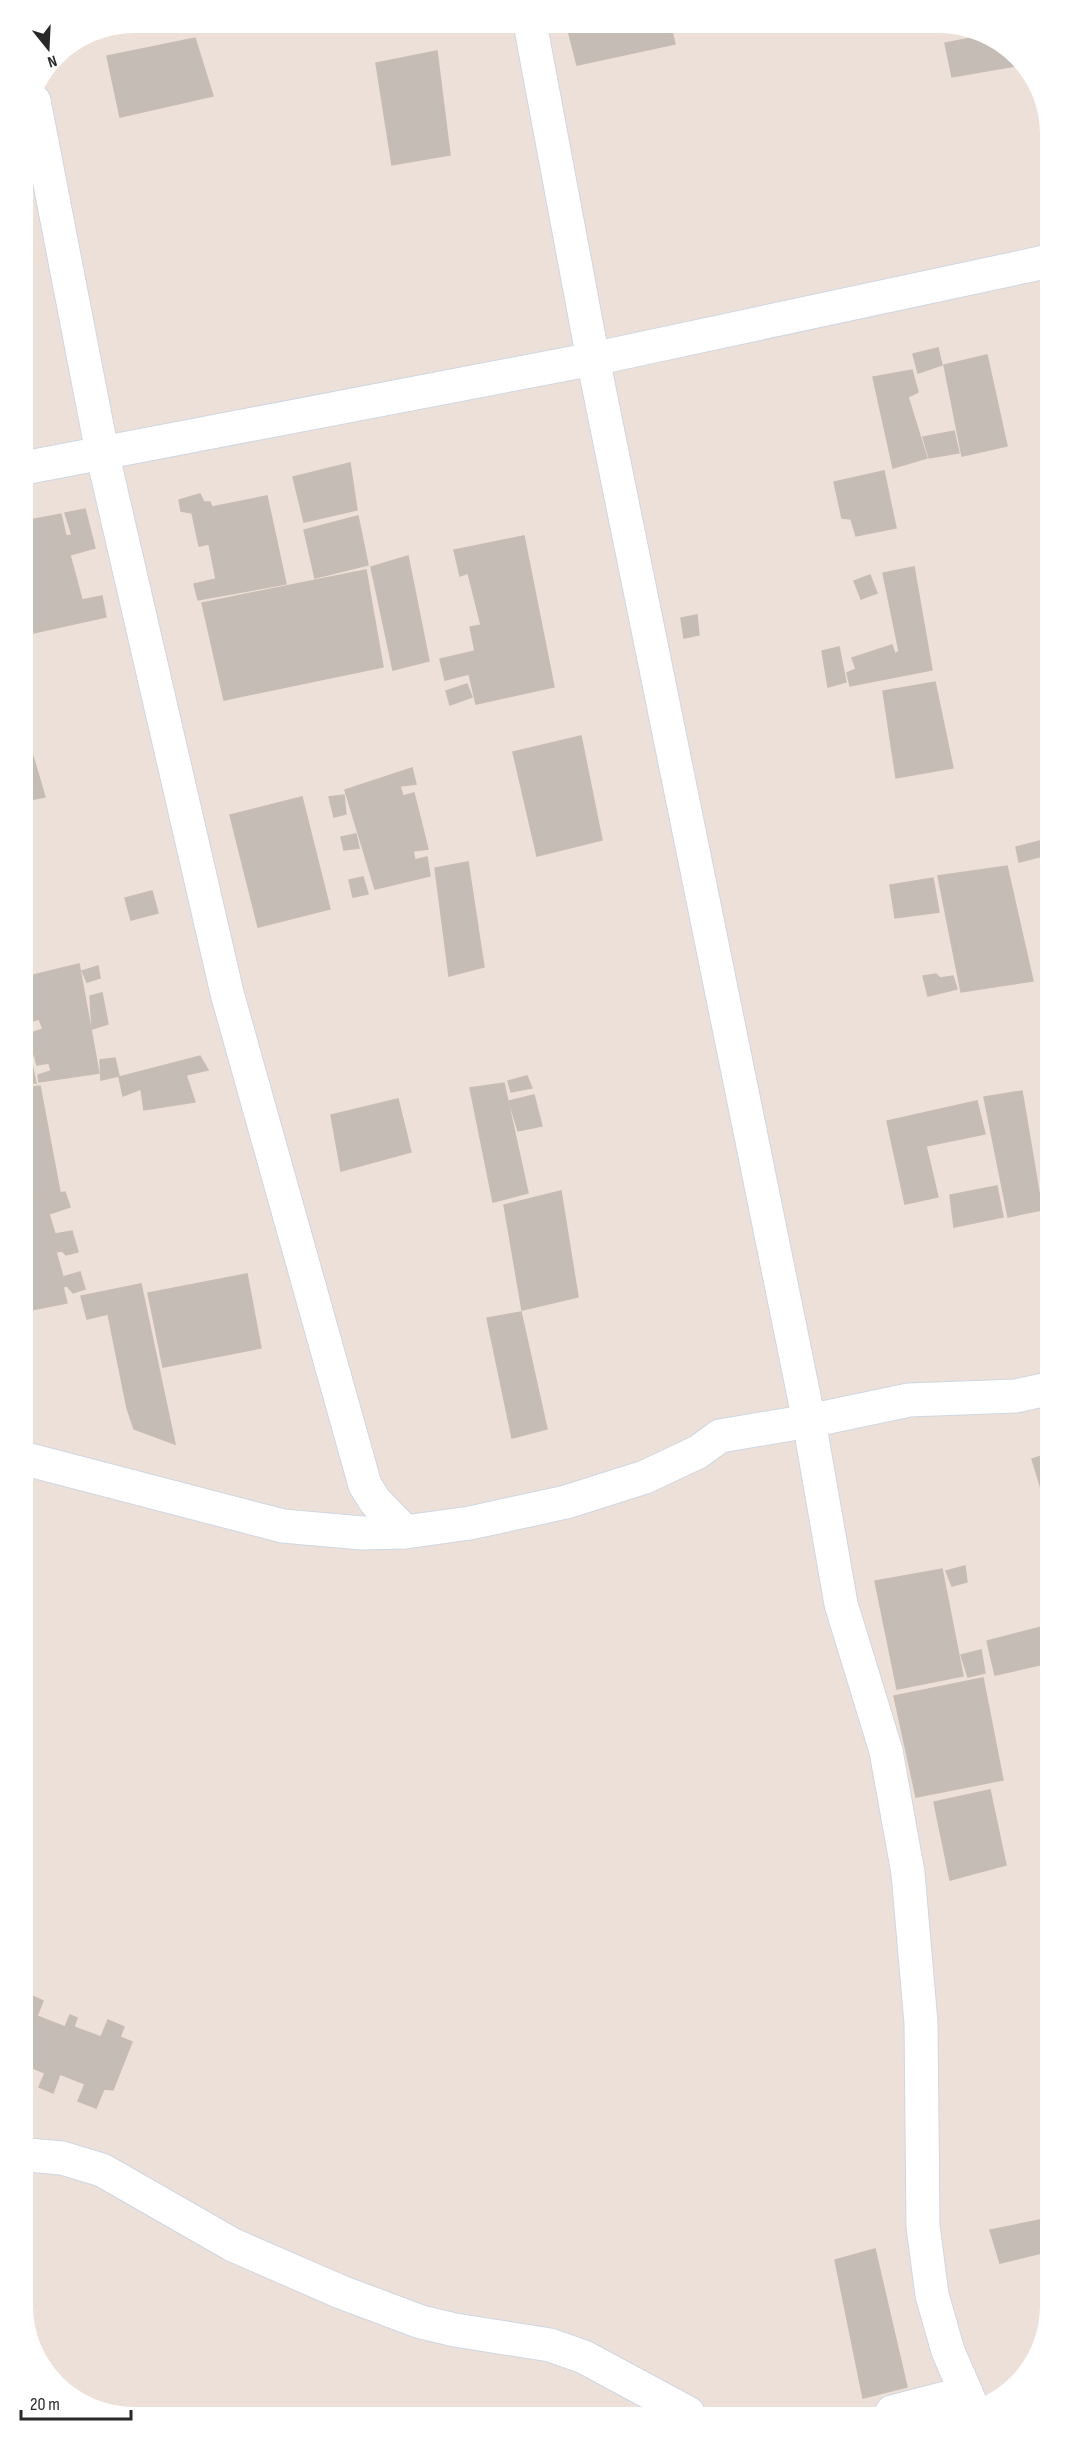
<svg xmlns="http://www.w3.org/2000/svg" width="1073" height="2440" viewBox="0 0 1073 2440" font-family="'Sofia Sans Condensed',sans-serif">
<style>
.building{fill:#c4bcb5;stroke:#c8bcb3;stroke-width:1.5}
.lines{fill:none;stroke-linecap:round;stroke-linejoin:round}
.minor-casing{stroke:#cfd7e3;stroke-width:35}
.minor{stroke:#fff;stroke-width:33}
</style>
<rect width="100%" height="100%" fill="#ece0d9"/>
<g class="building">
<path d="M587 23H670L675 44 577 65 567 26Z"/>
<path d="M982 36 1007 46 1021 65 952 77 945 43Z"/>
<path d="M195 38 213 96 120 117 107 56Z"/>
<path d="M437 51 450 155 392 165 376 63Z"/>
<path d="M938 348 942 365 918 373 913 354Z"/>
<path d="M987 355 1007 446 962 456 944 365Z"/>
<path d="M912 370 918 392 908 397 927 458 893 468 873 377Z"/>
<path d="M954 431 959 453 929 458 923 437Z"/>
<path d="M350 463 357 510 304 522 293 477Z"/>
<path d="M884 471 896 528 856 536 851 519 842 518 834 482Z"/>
<path d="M200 494 204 502H210L212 507 267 496 286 584 198 600 194 584 216 579 209 544 199 546 192 513 181 511 179 500Z"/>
<path d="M85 509 95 548 70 555 82 600 102 596 106 617 24 635V521L61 514 66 536 72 535 65 513Z"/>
<path d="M358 516 368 565 315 578 304 530Z"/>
<path d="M524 536 554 687 476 704 469 674 445 680 440 659 475 651 470 627 481 625 468 573 460 576 454 550Z"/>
<path d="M408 556 429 661 393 670 371 567Z"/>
<path d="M914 567 932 670 850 686 847 673 856 669 852 658 892 645 895 654 899 651 883 573Z"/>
<path d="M366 570 383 667 224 700 202 603Z"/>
<path d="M870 575 877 593 861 599 854 581Z"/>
<path d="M697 615 699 635 684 638 681 618Z"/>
<path d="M839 647 846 682 828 687 822 651Z"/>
<path d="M1046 658V679L1041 659Z"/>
<path d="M935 682 953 768 896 778 883 691Z"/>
<path d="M467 684 472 697 450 705 446 691Z"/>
<path d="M581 736 602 840 537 856 513 752Z"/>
<path d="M30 746 45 797 24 801V748Z"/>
<path d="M412 768 416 784 400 786 403 796 414 793 428 849 413 851 415 860 427 857 430 876 375 889 345 790Z"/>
<path d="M344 795 346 814 334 817 329 797Z"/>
<path d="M302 797 330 909 258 927 230 815Z"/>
<path d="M356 834 359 848 344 850 341 837Z"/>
<path d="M1044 840 1047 855 1019 862 1016 847Z"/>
<path d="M468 862 484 967 449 976 435 868Z"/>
<path d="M1007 866 1033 981 961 992 938 876Z"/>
<path d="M363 877 368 894 353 897 349 880Z"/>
<path d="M933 878 939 912 895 918 890 885Z"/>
<path d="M152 891 158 913 131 920 125 898Z"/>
<path d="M79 964 99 1073 39 1082 38 1075 51 1071 49 1063 37 1065 28 1034 43 1029 39 1019 29 1022 25 1005V977Z"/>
<path d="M98 966 100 978 87 982 82 971Z"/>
<path d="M936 974 940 978 953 976 957 989 928 996 923 976Z"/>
<path d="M102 993 108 1024 92 1029 90 996Z"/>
<path d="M25 1031 36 1083 25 1084Z"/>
<path d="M200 1056 208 1070 186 1075 195 1102 144 1110 141 1089 123 1096 119 1077Z"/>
<path d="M115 1058 119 1076 101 1080 100 1060Z"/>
<path d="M527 1076 532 1088 511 1092 508 1081Z"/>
<path d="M504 1083 528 1193 493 1202 470 1088Z"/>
<path d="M40 1086 60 1192 28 1198 25 1189V1088Z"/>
<path d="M1022 1091 1042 1210 1008 1217 984 1097Z"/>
<path d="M534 1095 542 1126 518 1131 509 1101Z"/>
<path d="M398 1099 411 1152 341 1171 331 1115Z"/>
<path d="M977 1101 985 1134 926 1146 938 1197 905 1204 887 1121Z"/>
<path d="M997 1186 1003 1217 954 1227 950 1195Z"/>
<path d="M561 1191 578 1297 522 1310 504 1205Z"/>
<path d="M65 1192 70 1207 49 1214 55 1234 72 1231 78 1252 66 1255 62 1251 56 1252 63 1277 80 1272 85 1289 73 1293 67 1286 63 1287 67 1303 26 1311V1198Z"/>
<path d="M247 1274 261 1348 163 1367 148 1293Z"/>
<path d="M141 1284 175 1444 134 1429 127 1408 108 1314 87 1319 81 1296Z"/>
<path d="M521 1312 547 1429 512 1438 487 1318Z"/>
<path d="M1048 1454V1493L1043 1495 1032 1459Z"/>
<path d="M1048 1497V1518L1043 1505 1045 1498Z"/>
<path d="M965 1566 967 1582 952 1586 946 1571Z"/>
<path d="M942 1569 963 1676 897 1689 875 1581Z"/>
<path d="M1049 1625V1663L995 1675 987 1641Z"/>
<path d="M981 1650 985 1673 968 1677 961 1655Z"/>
<path d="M983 1678 1003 1780 916 1797 894 1696Z"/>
<path d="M990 1790 1006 1865 950 1880 934 1802Z"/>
<path d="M28 1994 43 2001 37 2016 65 2027 70 2015 77 2018 74 2027 101 2037 108 2020 124 2027 120 2037 132 2042 113 2090 104 2089 96 2108 78 2101 85 2084 60 2074 53 2093 39 2087 45 2073 28 2066Z"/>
<path d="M1050 2218V2251L1000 2263 990 2230Z"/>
<path d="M875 2249 907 2387 863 2398 835 2260Z"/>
</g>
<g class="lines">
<g class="minor-casing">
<g id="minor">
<path d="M530 23 593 359 809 1421 841 1604 886 1751 908 1873 921 2023 923 2226 932 2295 948 2351 974 2411"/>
<path d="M34 101 102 452 227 993 365 1485 375 1501 405 1532"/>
<path d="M24 468 593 359 1045 262"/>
<path d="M26 1459 283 1526 362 1533 405 1532 470 1523 566 1502 645 1477 698 1452 720 1436 809 1421 909 1400 1016 1396 1048 1389"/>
<path d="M28 2155 62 2158 102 2170 233 2245 341 2292 421 2322 455 2330 550 2345 584 2357 688 2413"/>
<path d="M892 2412 965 2393"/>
</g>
</g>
<use href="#minor" class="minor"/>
</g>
<path d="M0 0H1073V2440H0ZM134 33H939A101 101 0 0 1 1040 134V2306A101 101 0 0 1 939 2407H134A101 101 0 0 1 33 2306V134A101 101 0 0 1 134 33Z" fill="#fff" fill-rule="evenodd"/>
<g transform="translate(48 48) rotate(162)" stroke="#ffffff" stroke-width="4.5" paint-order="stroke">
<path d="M0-4.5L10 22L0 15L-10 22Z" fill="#292929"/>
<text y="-9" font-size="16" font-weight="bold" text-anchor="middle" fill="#292929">N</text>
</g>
<path d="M21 2410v9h110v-9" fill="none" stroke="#292929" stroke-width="3"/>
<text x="30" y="2410" font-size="18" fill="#292929" stroke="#ffffff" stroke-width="4.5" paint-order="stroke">20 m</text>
</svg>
